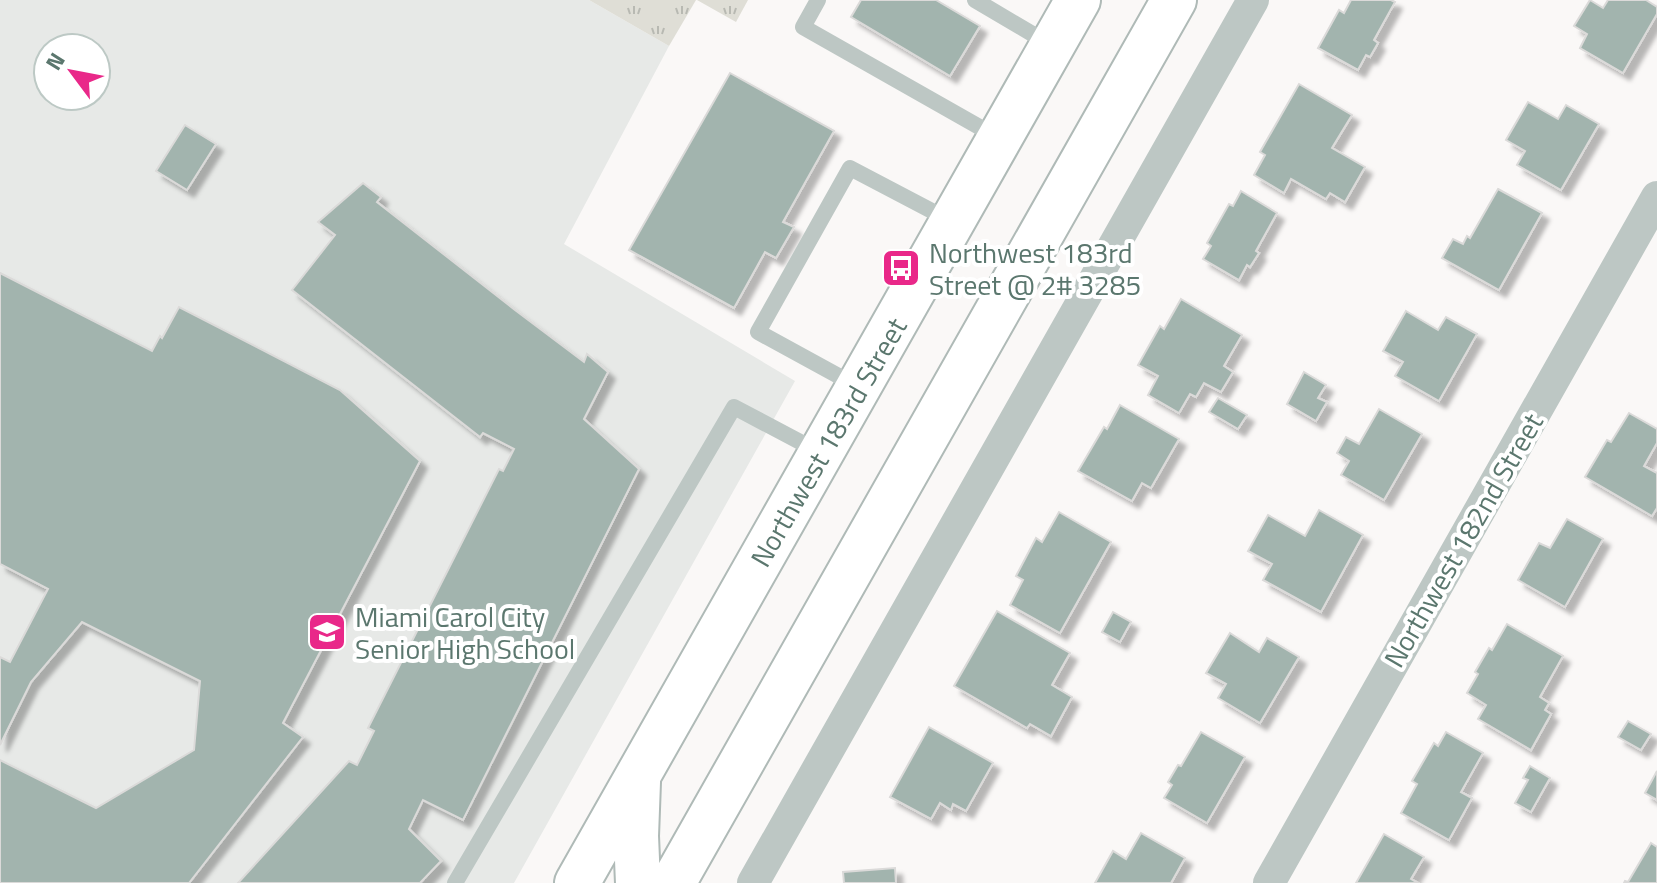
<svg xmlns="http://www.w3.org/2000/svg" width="1657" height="883" viewBox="0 0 1657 883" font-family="'Titillium Web',sans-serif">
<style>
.built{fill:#e7e9e7;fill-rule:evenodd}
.grass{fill:url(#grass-tufts)}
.building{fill:#a2b4ae;stroke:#dbdad9;stroke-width:2;filter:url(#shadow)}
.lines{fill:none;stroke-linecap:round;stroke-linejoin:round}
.primary-casing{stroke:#afbab7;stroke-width:48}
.lane{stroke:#bdc7c4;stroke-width:16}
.street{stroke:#bdc7c4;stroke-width:32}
.primary{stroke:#fff;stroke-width:44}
.labels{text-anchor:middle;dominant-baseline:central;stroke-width:8;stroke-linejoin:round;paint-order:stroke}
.poi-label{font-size:28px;fill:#5b776e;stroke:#fff;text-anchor:start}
.street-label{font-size:28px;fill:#5b776e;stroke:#fff}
</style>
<defs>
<pattern id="grass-tufts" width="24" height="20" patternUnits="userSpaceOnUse" patternTransform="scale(2)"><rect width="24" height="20" fill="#dfded6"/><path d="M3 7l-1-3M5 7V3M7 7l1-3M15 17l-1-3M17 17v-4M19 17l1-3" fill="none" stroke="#b8b9b2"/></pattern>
<filter id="shadow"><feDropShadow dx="7" dy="7" stdDeviation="2" flood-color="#0004"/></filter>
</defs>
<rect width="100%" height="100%" fill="#faf8f7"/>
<path class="built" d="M0 0H589L669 46 564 244 795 381 514 883H0ZM48 48H96V96H48Z"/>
<g class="grass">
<path d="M589 0H696L669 46Z"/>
<path d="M697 0H748L736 22Z"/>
</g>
<g class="building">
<path d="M861 0H936L980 26 950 76 851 17Z"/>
<path d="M1351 0H1391L1395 2 1374 40 1378 43 1370 57 1366 55 1358 70 1318 48 1339 10 1344 13Z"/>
<path d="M1590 0 1603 8 1608 0H1646L1657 7V14L1623 73 1580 48 1587 34 1574 26Z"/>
<path d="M730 73 834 131 783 222 794 227 776 258 765 252 734 308 629 250Z"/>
<path d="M1299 84 1352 115 1332 148 1365 167 1345 202 1330 193 1326 199 1291 179 1284 193 1254 175 1265 155 1260 152Z"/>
<path d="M1528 102 1558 119 1566 105 1599 124 1561 190 1517 165 1525 151 1506 140Z"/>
<path d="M185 125 216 144 187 190 156 171Z"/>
<path d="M363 183 381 197 377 202 515 310 584 362 587 354 608 372 584 419 639 469 463 820 423 800 409 829 441 861 420 883H238L349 761 357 765 374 731 368 728 499 469 503 471 514 449 483 433 480 437 292 290 335 235 318 222Z"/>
<path d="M1498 189 1542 213 1499 290 1442 258 1453 239 1463 244 1467 236 1470 238Z"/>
<path d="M1241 191 1277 213 1256 251 1259 253 1250 267 1247 265 1239 280 1203 259 1211 246 1207 243 1229 204 1233 206Z"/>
<path d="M0 273 152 351 160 336 162 338 179 307 340 390 420 461 283 723 303 737 189 883H0V760L96 808 194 750 200 681 82 622 31 682 0 745V657L10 662 48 589 0 564Z"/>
<path d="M1181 299 1242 335 1224 366 1233 372 1221 392 1204 383 1196 397 1190 394 1179 413 1148 395 1158 376 1138 365 1160 326 1164 329Z"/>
<path d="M1406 311 1438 330 1446 317 1477 334 1439 401 1395 376 1403 362 1383 351Z"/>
<path d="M1304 372 1326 385 1318 398 1327 402 1316 421 1287 404Z"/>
<path d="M1218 398 1247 415 1238 429 1209 412Z"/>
<path d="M1120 405 1179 439 1151 488 1142 483 1132 501 1078 471 1104 427 1107 429Z"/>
<path d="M1379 409 1422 434 1384 500 1341 475 1349 461 1337 453 1346 437 1359 444Z"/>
<path d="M1629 413 1657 429V443L1644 466 1657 473V508L1652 516 1585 477 1607 440 1611 442Z"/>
<path d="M1319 510 1363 535 1321 612 1263 580 1272 564 1248 551 1268 515 1305 536Z"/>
<path d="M1059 512 1111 542 1060 633 1010 605 1023 580 1016 576 1036 538 1042 542Z"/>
<path d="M1567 519 1603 539 1565 607 1518 580 1539 543 1550 548Z"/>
<path d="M997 611 1070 653 1052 685 1072 697 1051 736 1030 724 1027 728 954 686Z"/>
<path d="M1113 612 1131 622 1120 642 1102 632Z"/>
<path d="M1507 624 1563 656 1540 697 1549 703 1545 710 1551 714 1531 750 1478 719 1486 705 1467 693 1478 674 1475 672 1489 648 1492 650Z"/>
<path d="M1230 633 1259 652 1267 638 1299 657 1260 723 1218 698 1226 684 1206 673Z"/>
<path d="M1628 721 1651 734 1641 750 1618 737Z"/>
<path d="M929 727 993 763 966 811 953 804 951 810 940 803 931 819 890 797Z"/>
<path d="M1201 732 1245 757 1207 823 1164 798 1172 785 1168 782 1178 765 1181 766Z"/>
<path d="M1446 732 1483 753 1461 792 1472 798 1449 840 1401 813 1417 784 1412 781 1434 743 1438 746Z"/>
<path d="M1530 766 1550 778 1531 812 1515 803 1528 780 1523 778Z"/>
<path d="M1657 771V800L1645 793Z"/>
<path d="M1141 833 1185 858 1171 883H1095L1113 851 1126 859Z"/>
<path d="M1384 834 1424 857 1411 879 1418 883H1356Z"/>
<path d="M1651 843 1657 847V883H1624L1625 881 1628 882Z"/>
<path d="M895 868 896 883H844L843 872Z"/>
</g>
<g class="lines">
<g class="primary-casing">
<g id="primary">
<path d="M638 782 636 836 638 883"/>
<path d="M577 883 1078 0"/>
<path d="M673 883 1174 0"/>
</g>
</g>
<g class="lane">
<path d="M818 0 803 27 997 137"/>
<path d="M975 0 1051 45"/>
<path d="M855 385 758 332 850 168 951 221"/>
<path d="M455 883 734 407 821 453"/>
</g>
<g class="street">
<path d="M753 883 1253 0"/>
<path d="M1269 883 1657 197"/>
</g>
<use href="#primary" class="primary"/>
</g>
<defs>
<g id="bus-square" transform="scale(2)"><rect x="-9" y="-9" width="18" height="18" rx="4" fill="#e92889" stroke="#fff"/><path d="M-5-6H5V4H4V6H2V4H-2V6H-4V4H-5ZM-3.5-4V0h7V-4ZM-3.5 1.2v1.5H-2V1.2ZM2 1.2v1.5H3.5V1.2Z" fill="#fff"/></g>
<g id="school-square" transform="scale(2)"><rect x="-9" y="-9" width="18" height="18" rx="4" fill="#e92889" stroke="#fff"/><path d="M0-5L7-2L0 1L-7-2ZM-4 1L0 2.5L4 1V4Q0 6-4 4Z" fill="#fff"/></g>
</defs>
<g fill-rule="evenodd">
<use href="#bus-square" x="901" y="268"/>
<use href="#school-square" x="327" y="632"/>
</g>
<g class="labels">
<g class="poi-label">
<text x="929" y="252">Northwest 183rd<tspan x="929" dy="32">Street @ 2# 3285</tspan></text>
<text x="355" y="616">Miami Carol City<tspan x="355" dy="32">Senior High School</tspan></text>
</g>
<g class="street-label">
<text transform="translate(828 442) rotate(-60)">Northwest 183rd Street</text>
<text transform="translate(1463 540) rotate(-60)">Northwest 182nd Street</text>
</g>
</g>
<g transform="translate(72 72) rotate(302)"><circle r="38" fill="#ffffff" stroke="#bdc9c5" stroke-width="2"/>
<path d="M0-6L14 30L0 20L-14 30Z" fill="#e92889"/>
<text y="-12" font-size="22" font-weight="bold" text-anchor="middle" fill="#5b776e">N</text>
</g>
</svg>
